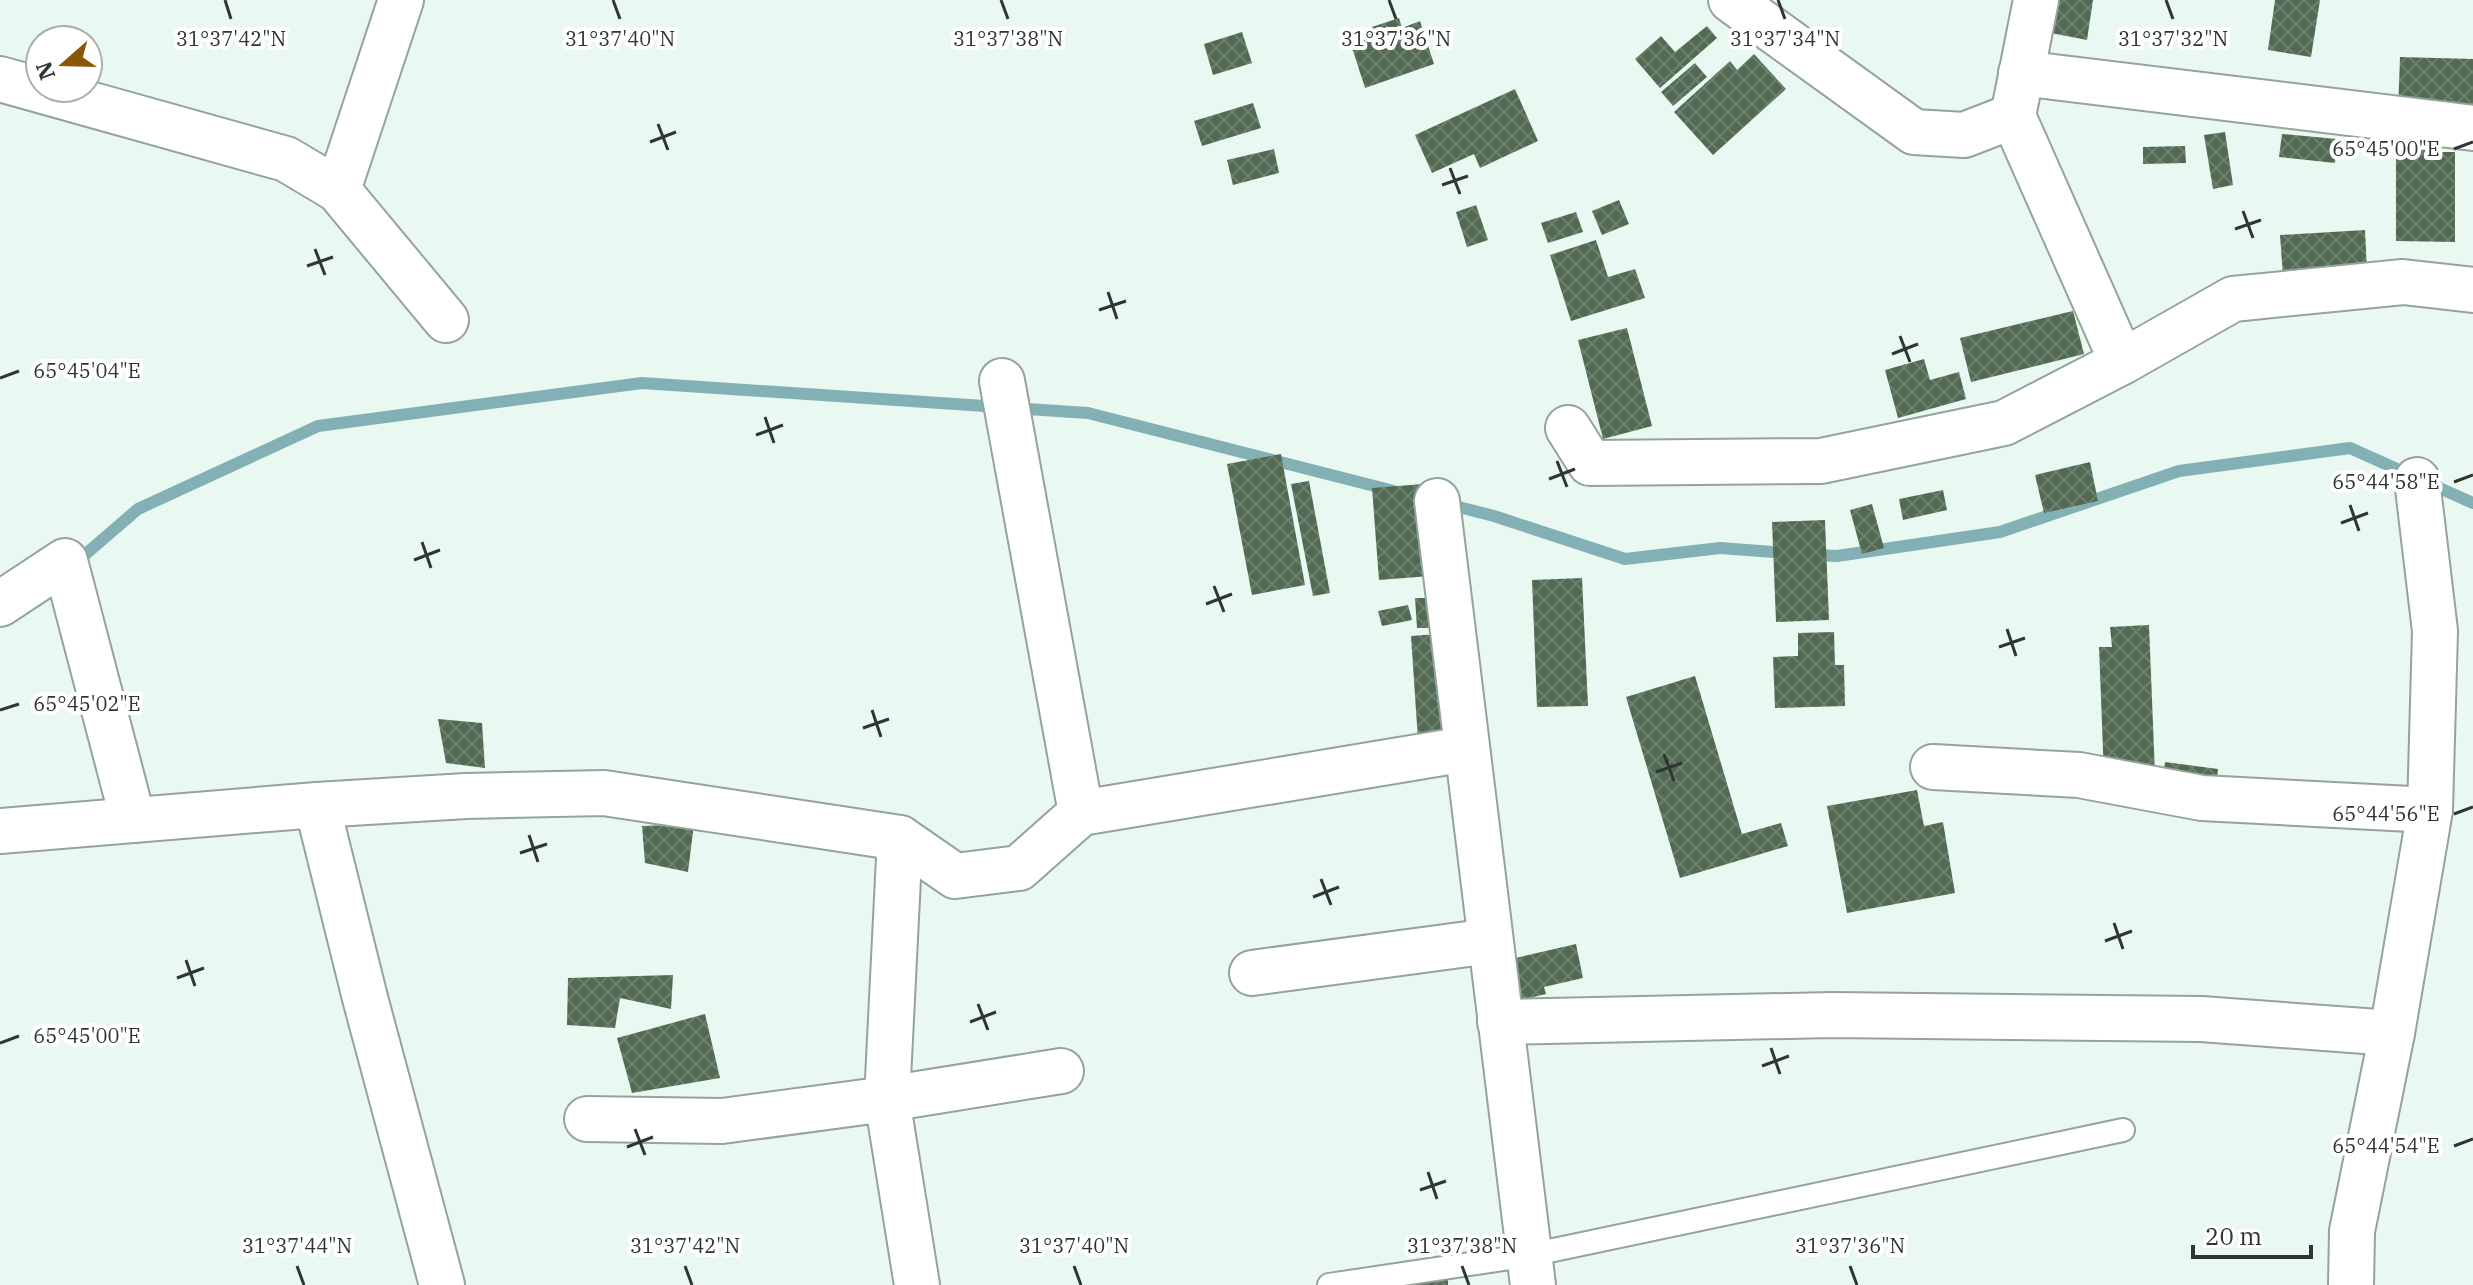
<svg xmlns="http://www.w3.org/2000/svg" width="2473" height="1285" viewBox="0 0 2473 1285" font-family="'IBM Plex Serif',serif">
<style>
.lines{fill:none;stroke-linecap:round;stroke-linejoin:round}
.stream{stroke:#83b0b4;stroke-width:12}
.building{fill:url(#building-cross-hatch)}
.lane-casing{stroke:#94a39c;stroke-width:26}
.street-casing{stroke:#94a39c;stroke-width:48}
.lane{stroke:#fff;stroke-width:22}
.street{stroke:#fff;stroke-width:44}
.ticks{fill:none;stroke:#2f3532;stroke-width:3}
.ticks-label{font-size:20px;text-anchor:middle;fill:#2f3532;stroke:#fff;stroke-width:8;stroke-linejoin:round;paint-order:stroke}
</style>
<defs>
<pattern id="building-cross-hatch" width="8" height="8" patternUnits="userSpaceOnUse" patternTransform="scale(2)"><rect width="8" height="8" fill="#516a52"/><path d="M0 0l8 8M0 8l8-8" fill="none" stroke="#6d806e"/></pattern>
</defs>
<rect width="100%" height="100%" fill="#e9f9f1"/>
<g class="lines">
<g class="stream">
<path d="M1447 504 1494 516 1625 559 1720 548 1787 553"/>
<path d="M1814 555 1837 556 2000 532 2179 471 2350 448 2473 503"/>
<path d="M73 565 138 509 318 426 642 383 1088 413 1394 491"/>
</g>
</g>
<g class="building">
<path d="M2056 0H2093L2087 40 2051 33Z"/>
<path d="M2275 0H2320L2311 57 2268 50Z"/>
<path d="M1399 18 1402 28 1420 21 1434 64 1365 88 1348 35Z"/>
<path d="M1707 26 1717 38 1660 88 1635 59 1661 36 1675 52Z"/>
<path d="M1242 32 1252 63 1213 75 1204 44Z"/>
<path d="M1754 54 1786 89 1713 155 1674 112 1730 61 1737 70Z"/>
<path d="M2400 57 2473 59V116L2398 113Z"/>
<path d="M1695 63 1707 77 1673 106 1661 92Z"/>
<path d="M1515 89 1538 141 1480 168 1474 154 1432 173 1415 135Z"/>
<path d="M1253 103 1261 128 1202 146 1194 121Z"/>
<path d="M2225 132 2233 185 2213 189 2204 135Z"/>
<path d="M2282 134 2337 139 2335 163 2279 157Z"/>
<path d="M2396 140 2436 141V152H2455V242L2396 241Z"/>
<path d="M2185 146 2186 163 2143 164V147Z"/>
<path d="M1274 149 1279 173 1233 185 1227 160Z"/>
<path d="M1619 200 1629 224 1602 235 1592 211Z"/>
<path d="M1476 205 1488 240 1467 247 1456 212Z"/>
<path d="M1576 212 1583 232 1548 243 1541 223Z"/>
<path d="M2365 230 2367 271 2283 276 2280 235Z"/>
<path d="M1596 240 1608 277 1635 269 1645 298 1571 321 1550 255Z"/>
<path d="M2073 311 2084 354 1971 382 1960 338Z"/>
<path d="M1627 328 1652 426 1603 439 1578 340Z"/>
<path d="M1924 359 1930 380 1959 372 1966 399 1898 418 1885 370Z"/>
<path d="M1281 454 1305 585 1252 595 1227 464Z"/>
<path d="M2090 462 2098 501 2044 513 2035 475Z"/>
<path d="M1309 481 1330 593 1313 596 1291 484Z"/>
<path d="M1423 484 1430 576 1379 580 1372 488Z"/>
<path d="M1943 490 1947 510 1903 520 1899 499Z"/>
<path d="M1872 504 1884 548 1862 554 1850 510Z"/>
<path d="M1825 520 1829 620 1776 622 1772 522Z"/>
<path d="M1582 578 1588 706 1537 707 1532 580Z"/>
<path d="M1415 598H1434L1435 628H1417Z"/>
<path d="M1408 605 1412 620 1382 626 1378 611Z"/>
<path d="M2149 625 2155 774 2104 776 2099 647H2112L2110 627Z"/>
<path d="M1834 632 1835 665H1844L1845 706 1775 708 1773 657 1798 656V633Z"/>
<path d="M1438 634 1446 739 1418 740 1411 636Z"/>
<path d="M1695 676 1742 834 1781 823 1788 846 1680 878 1626 697Z"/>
<path d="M438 719 482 723 485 768 446 763Z"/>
<path d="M2165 762 2218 769 2216 792 2162 786Z"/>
<path d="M1917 790 1924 826 1943 822 1955 893 1847 913 1827 806Z"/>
<path d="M694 824 688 872 645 863 642 826Z"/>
<path d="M1576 944 1583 978 1544 987 1546 994 1516 1001 1507 960Z"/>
<path d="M673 975 671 1009 620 998 615 1028 567 1025 568 978Z"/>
<path d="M705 1014 720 1078 632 1093 617 1038Z"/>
<rect x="1411" y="1280" width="37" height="5"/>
</g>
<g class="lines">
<g class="lane-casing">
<path id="lane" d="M1329 1285 1530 1255 2123 1130"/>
</g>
<g class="street-casing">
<g id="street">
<path d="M1731 0 1914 132 1964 135 2013 116"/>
<path d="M2036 0 2013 116 2122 362"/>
<path d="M2021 73 2473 128"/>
<path d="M0 79 286 159 338 190 446 320"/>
<path d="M338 190 401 0"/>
<path d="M1002 381 1081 813"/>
<path d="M1568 428 1590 463 1821 461 2004 423 2122 362 2233 299 2403 282 2473 290"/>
<path d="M1437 501 1533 1285"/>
<path d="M0 604 65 561 133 820"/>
<path d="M1933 767 2079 775 2202 798 2430 810"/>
<path d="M317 805 365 998 442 1285"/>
<path d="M0 831 317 805 466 796 604 793 900 838 955 876 1019 868 1081 813 1466 749"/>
<path d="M900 838 887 1099 917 1285"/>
<path d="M1252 973 1490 941"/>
<path d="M1500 1022 1832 1015 2201 1019 2392 1033"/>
<path d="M587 1119 722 1121 887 1099 1061 1071"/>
<path d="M2351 1285 2352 1231 2392 1033 2430 810 2435 631 2417 480"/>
</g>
</g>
<use href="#lane" class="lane"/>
<use href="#street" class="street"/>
</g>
<path class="ticks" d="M225 0 231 19M613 0 620 19M1001 0 1008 19M1389 0 1396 19M1778 0 1785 19M2166 0 2173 19M658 124 668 150M650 142 676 132M2454 149 2473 142M1450 168 1460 194M1442 185 1468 176M2243 211 2253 238M2235 229 2261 220M315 249 325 275M307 266 333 257M1108 292 1117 319M1099 310 1126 301M1900 336 1910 362M1892 354 1918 344M0 378 19 371M765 417 774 443M756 435 783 425M1557 461 1567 487M1549 479 1575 469M2454 482 2473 475M2350 505 2359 531M2341 523 2368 513M422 542 431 568M414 560 440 550M1214 586 1224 612M1206 604 1232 594M2007 629 2016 656M1999 647 2025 638M0 710 19 704M872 710 881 737M863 728 889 719M1664 754 1674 781M1656 772 1682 763M2454 814 2473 807M529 835 538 862M520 853 547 844M1321 879 1331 905M1313 897 1339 887M2114 923 2123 949M2105 941 2132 931M186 960 195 986M177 978 204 968M978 1004 988 1030M970 1022 996 1012M0 1043 19 1036M1771 1048 1780 1074M1762 1066 1789 1056M635 1129 645 1155M2454 1146 2473 1139M627 1147 653 1137M1428 1172 1437 1199M1420 1190 1446 1181M297 1266 304 1285M685 1266 692 1285M1074 1266 1081 1285M1462 1266 1469 1285M1850 1266 1857 1285"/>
<g class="ticks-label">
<text x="1785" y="46">31°37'34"N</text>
<text x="231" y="46">31°37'42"N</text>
<text x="620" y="46">31°37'40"N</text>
<text x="1008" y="46">31°37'38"N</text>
<text x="1396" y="46">31°37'36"N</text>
<text x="2173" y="46">31°37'32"N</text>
<text x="2386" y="156">65°45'00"E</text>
<text x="87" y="378">65°45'04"E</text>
<text x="2386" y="489">65°44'58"E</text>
<text x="87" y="711">65°45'02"E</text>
<text x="2386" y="821">65°44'56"E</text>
<text x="87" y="1043">65°45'00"E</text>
<text x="2386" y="1153">65°44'54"E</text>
<text x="297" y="1253">31°37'44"N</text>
<text x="685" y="1253">31°37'42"N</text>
<text x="1074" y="1253">31°37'40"N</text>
<text x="1462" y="1253">31°37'38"N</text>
<text x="1850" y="1253">31°37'36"N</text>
</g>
<g transform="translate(64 64) rotate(250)"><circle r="38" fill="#ffffff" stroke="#acaead" stroke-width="2"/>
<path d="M0-6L14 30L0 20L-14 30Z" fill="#8b5705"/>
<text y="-12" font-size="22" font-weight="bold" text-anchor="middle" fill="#2f3532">N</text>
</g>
<path d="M2193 1245v12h118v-12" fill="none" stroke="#2f3532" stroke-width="4"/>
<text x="2205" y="1245" font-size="24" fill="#2f3532" stroke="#ffffff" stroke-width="6" paint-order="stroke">20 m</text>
</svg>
